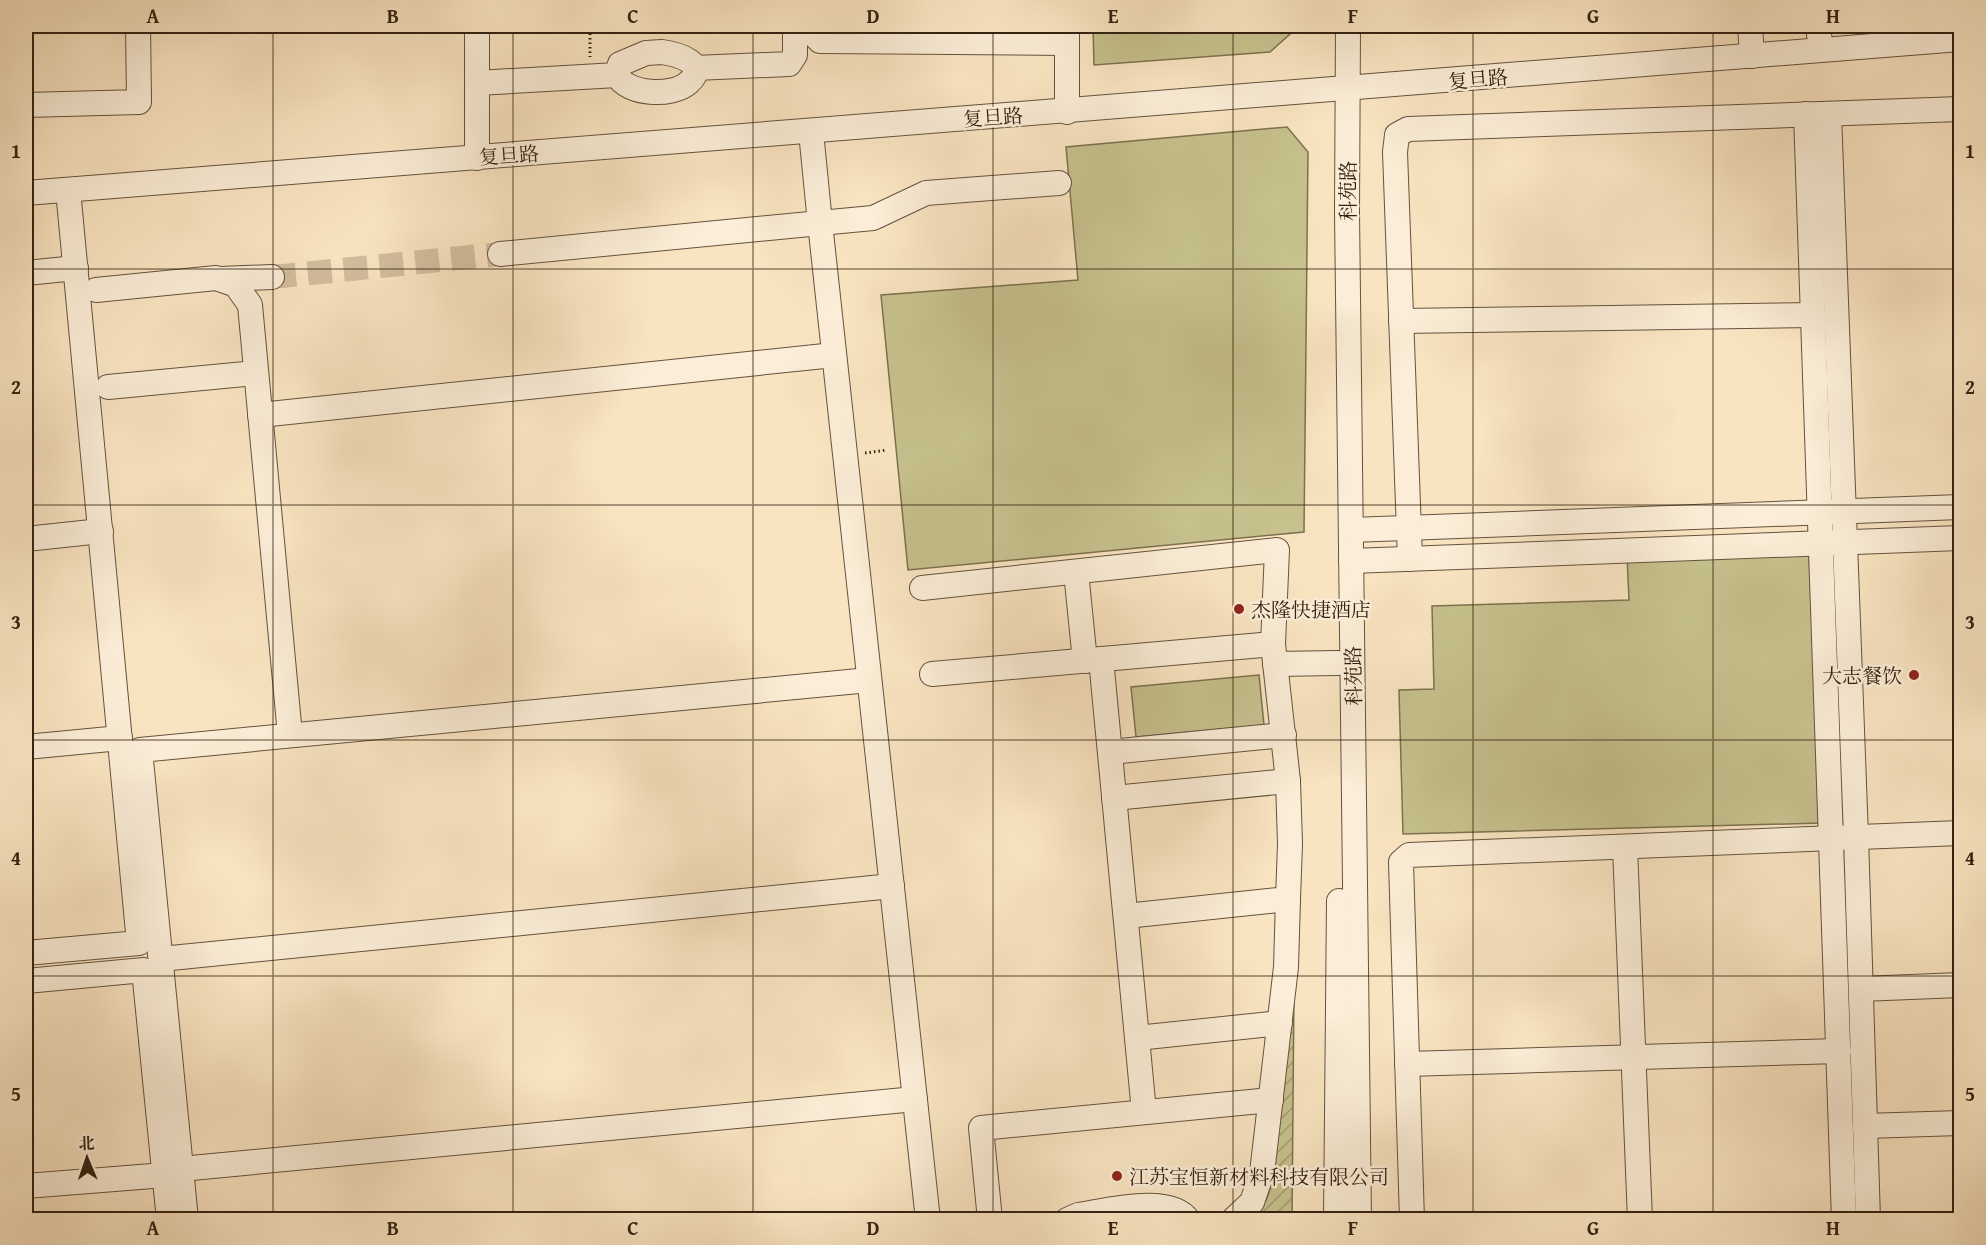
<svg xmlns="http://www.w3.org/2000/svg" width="1986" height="1245" viewBox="0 0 1986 1245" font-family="'Gentium Book Plus','Noto Serif SC',serif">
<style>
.green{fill:#c6c18d;stroke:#7d714f;stroke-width:1.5}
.garden{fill:url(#garden-furrows);stroke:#7d714f;stroke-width:1.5}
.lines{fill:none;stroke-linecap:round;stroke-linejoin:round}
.minor-tunnel{stroke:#d2bd9e;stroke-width:24;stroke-dasharray:24 12;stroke-linecap:butt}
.minor-casing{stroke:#65523d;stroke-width:26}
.path{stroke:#342111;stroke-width:3;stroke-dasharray:1.5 3;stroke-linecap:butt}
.minor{stroke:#fbedd7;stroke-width:24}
.grid{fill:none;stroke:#342111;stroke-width:1.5;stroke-opacity:0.55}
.poi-dot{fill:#8f2418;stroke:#fbedd7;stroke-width:2}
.labels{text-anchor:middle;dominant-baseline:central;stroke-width:5;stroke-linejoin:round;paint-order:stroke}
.street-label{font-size:20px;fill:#342111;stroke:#fbedd7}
.poi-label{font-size:20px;fill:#342111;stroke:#fbedd7;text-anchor:start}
.neatline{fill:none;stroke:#342111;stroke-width:2}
.grid-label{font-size:20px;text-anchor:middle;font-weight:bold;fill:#342111}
</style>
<defs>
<pattern id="garden-furrows" width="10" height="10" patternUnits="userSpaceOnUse" patternTransform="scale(1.5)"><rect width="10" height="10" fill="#c6c18d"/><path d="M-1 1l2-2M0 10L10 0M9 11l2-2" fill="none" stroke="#a29c72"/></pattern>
</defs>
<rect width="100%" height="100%" fill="#f9e4c1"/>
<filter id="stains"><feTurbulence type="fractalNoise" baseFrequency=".00333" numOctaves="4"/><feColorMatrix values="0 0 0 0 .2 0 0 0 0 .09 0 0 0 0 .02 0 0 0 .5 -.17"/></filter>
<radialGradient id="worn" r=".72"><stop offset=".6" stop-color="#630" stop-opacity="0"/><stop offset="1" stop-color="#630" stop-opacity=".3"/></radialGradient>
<g class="green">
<path d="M817 26H1053L1041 30 820 28Z"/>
<path d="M1093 26H1299L1270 52 1094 65Z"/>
<path d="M1287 127 1308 152 1304 532 908 570 881 295 1078 280 1066 147Z"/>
<path d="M1809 555 1822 823 1403 834 1399 690 1434 689 1432 606 1629 600 1627 556Z"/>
<path d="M1259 675 1264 725 1136 737 1131 687Z"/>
</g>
<path class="garden" d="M1289 988H1294L1292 1219 1245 1220 1266 1200 1269 1192Z"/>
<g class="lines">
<path class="minor-tunnel" d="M272 277 500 254"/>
<g class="minor-casing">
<g id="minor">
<path d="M477 26V158"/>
<path d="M812 26V33L820 41 1067 43"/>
<path d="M1067 26V112"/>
<path d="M1348 26 1347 212 1359 1220"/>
<path d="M1750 26 1752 56"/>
<path d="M1818 26 1821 50"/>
<path d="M662 52C676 54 711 63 688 83 672 97 627 95 617 75L620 64 646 53Z"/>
<path d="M695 68 789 64 795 55V26"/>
<path d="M477 83 617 75"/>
<path d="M26 105 139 102 138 26"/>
<path d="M1806 114 1844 1220"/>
<path d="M1829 114 1856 837 1868 1220"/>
<path d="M811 132 820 223 873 218 926 193 1059 183"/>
<path d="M26 193 1960 39"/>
<path d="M500 254 820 223 928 1220"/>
<path d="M26 273 76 268"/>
<path d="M220 279 272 277"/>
<path d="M96 290 216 278 236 285 250 305 290 735"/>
<path d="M1401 321 1813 315"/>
<path d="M108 387 256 373"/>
<path d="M260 415 834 355"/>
<path d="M1351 530 1960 507"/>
<path d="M26 539 101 531"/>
<path d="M1410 559 1395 152 1397 135 1408 129 1960 109"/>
<path d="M1351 561 1960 538"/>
<path d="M1076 572 1085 661"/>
<path d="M922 588 1277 550 1273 644 1288 781 1290 844 1288 899 1126 916"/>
<path d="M1101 659 1144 1112"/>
<path d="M1275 664 1338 663"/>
<path d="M932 674 1273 644"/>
<path d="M26 747 120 738"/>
<path d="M1110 752 1284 735"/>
<path d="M1114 798 1288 781"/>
<path d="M1625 847 1640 1220"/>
<path d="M26 953 139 943 68 190"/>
<path d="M161 959 892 886"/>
<path d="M26 981 144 970 169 1220"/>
<path d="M1861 989 1960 985"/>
<path d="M1137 1038 1280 1023"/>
<path d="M1407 1064 1839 1051"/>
<path d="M1865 1126 1960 1123"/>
<path d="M181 1169 915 1099"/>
<path d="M26 1186 165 1175"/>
<path d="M186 1220 140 750 869 680"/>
<path d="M990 1220 981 1128 1271 1100"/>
<path d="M1067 1220 1078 1215C1106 1211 1170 1194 1188 1220"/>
<path d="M1233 1220 1252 1202 1262 1173 1286 967 1288 899"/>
<path d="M1336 1220 1339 901"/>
<path d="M1412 1220 1401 862 1409 855 1960 833"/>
</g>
</g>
<g class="path">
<path d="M590 29V57"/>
<path d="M865 453 887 450"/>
</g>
<use href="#minor" class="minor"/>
</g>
<path class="grid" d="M273 26V1220M513 26V1220M753 26V1220M993 26V1220M1233 26V1220M1473 26V1220M1713 26V1220M26 269H1960M26 505H1960M26 740H1960M26 976H1960"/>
<g class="poi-dot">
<circle cx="1239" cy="609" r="6"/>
<circle cx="1914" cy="675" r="6"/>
<circle cx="1117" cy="1176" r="6"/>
</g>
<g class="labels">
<g class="street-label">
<text transform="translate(1478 79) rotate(-5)">复旦路</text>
<text transform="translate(993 117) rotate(-4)">复旦路</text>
<text transform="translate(509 155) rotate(-4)">复旦路</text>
<text transform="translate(1347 191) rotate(-90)">科苑路</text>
<text transform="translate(1353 676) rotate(-91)">科苑路</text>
</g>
<g class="poi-label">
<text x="1251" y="609">杰隆快捷酒店</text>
<text x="1902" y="675" text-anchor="end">大志餐饮</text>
<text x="1129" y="1176">江苏宝恒新材料科技有限公司</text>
</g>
</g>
<rect width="1986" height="1245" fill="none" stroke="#f9e4c1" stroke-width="66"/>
<g transform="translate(87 1158) rotate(358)" stroke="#fbedd7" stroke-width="4.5" paint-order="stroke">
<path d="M0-4.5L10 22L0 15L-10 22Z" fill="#342111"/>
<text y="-9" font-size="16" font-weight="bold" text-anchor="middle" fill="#342111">北</text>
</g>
<rect x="33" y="33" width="1920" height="1179" class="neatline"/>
<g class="grid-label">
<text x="153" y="23">A</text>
<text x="393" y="23">B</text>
<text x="633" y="23">C</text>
<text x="873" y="23">D</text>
<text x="1113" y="23">E</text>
<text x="1353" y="23">F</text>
<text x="1593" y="23">G</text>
<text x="1833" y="23">H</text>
<text x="16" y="158">1</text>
<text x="1970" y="158">1</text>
<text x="16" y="394">2</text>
<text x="1970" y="394">2</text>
<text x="16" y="629">3</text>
<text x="1970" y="629">3</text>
<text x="16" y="865">4</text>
<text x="1970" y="865">4</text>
<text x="16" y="1101">5</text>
<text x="1970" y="1101">5</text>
<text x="153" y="1235">A</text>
<text x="393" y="1235">B</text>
<text x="633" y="1235">C</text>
<text x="873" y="1235">D</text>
<text x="1113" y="1235">E</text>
<text x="1353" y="1235">F</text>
<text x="1593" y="1235">G</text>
<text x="1833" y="1235">H</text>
</g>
<rect width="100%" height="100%" filter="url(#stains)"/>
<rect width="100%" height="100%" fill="url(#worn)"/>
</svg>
